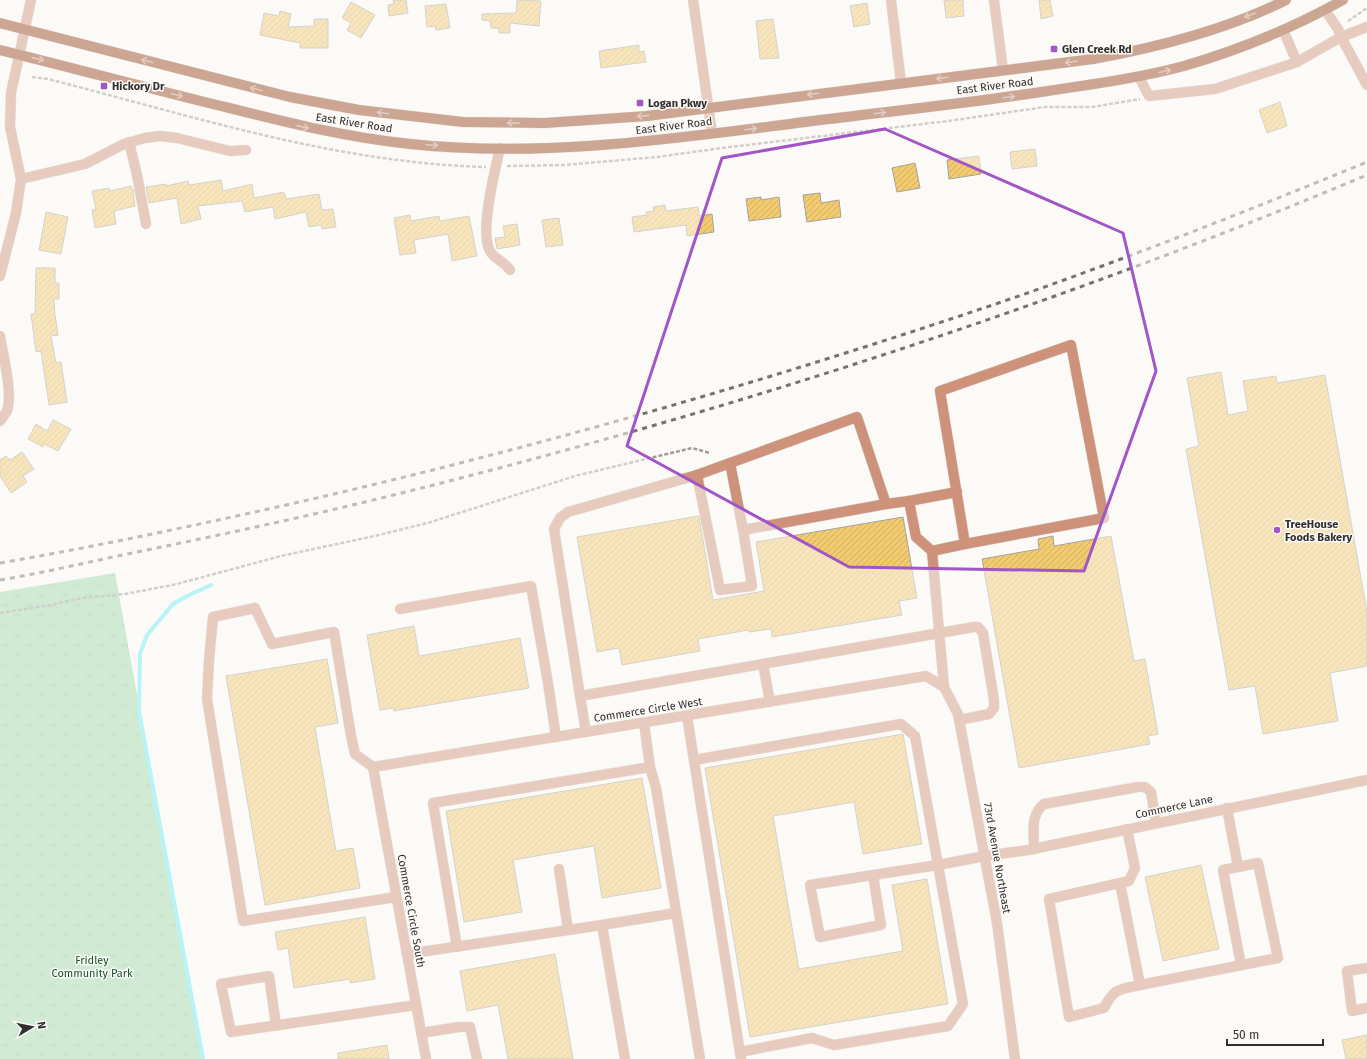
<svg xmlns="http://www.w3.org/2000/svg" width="1367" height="1059" viewBox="0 0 1367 1059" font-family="'Fira Sans',sans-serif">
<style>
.park{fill:url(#park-tufts)}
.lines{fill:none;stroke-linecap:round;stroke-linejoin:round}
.stream{stroke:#66ecf8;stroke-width:4}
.building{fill:url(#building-hatch);stroke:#a5a39f}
.minor-casing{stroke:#d7d5d2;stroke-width:11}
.major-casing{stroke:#d7d5d2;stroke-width:11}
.path{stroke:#9e9c9a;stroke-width:2.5;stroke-dasharray:4 2;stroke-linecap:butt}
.minor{stroke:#ce927b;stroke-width:10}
.major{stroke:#92401c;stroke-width:10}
.rail{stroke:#747371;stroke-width:3;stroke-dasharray:5 5;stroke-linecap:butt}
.oneway{stroke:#c2947e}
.marked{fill:none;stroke:#a155c7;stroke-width:3;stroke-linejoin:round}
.poi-dot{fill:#a155c7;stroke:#fcfaf6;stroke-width:1.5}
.labels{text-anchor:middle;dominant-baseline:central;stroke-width:3;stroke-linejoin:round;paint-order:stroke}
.poi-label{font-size:11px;font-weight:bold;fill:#302f2e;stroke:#fcfaf6;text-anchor:start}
.street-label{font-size:11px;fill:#302f2e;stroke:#fcfaf6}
.park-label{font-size:11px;fill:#14532e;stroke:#fcfaf6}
</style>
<defs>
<pattern id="park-tufts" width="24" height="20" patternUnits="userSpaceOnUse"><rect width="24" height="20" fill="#9bd8ac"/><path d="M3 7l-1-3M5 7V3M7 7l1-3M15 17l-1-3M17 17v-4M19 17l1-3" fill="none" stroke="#86ba94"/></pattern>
<pattern id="building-hatch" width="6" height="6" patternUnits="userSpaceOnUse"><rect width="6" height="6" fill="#f2cb71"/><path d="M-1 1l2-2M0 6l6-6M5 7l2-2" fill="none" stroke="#d0af62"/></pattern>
</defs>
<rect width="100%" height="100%" fill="#fcfaf6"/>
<path class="park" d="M115 573 203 1059H0V592Z"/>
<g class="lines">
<path class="stream" d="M203 1059 139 711 140 654 147 635 173 604 187 596 211 585"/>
</g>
<g class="building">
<path d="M393 0H406L408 13 389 16 388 5 394 4Z"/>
<path d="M517 0 541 1 539 26 510 23V33H499V28H491L490 21 482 20V14L516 13Z"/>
<path d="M944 0H963L964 16 946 18Z"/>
<path d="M1039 0H1050L1053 16 1041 19Z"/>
<path d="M351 2 375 15 361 38 347 30 351 23 342 18Z"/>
<path d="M867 3 870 24 854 27 850 6Z"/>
<path d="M446 4 450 28 436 30 435 26 427 27 425 6Z"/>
<path d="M280 11 291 14 288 27 314 26V19H328V48H300V43L260 35 264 13 279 16Z"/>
<path d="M773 19 779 58 760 59 756 21Z"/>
<path d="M639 45V52L644 51 646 62 601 68 599 51Z"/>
<path d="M1280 102 1287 126 1267 133 1259 110Z"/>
<path d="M1035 149 1037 166 1012 169 1010 152Z"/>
<path d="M979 156 981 174 949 179 947 160Z"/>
<path d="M915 163 920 188 897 192 892 168Z"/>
<path d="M221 180 223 191 252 184 254 198 284 192 286 199 319 194 322 210 333 209 336 227 322 229 321 225 309 227 306 212 275 219 273 207 245 212 242 201 198 206 201 219 181 224 177 198 149 203 146 187 166 184V186L188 181 189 185Z"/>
<path d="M131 186 132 190 133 189 135 206 114 211 116 224 95 228 92 210 96 209 92 191 109 188 110 191Z"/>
<path d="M820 193 821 203 839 200 841 217 807 222 803 195Z"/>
<path d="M761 197V200L779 197 781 217 749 221 746 199Z"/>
<path d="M665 205 666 211 698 207 699 216 712 214 714 232 687 236 686 225 634 232 632 217 647 215 646 212 654 211 653 207Z"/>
<path d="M46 212 68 217 61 254 39 250Z"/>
<path d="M410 215 411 221 439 216 440 221 469 216 477 256 452 261 448 234 414 240 416 253 400 255 394 218Z"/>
<path d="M559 218 563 245 546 247 542 220Z"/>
<path d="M517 224 520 245 497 249 495 238 505 237 503 226Z"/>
<path d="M36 268H55V283H59V299H54L55 315 58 335 51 336 56 363 61 362 67 402 49 405 41 351 36 352 31 314H35Z"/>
<path d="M1221 372 1228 415 1248 411 1243 381 1276 376 1277 383 1325 375 1367 612V666L1330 673 1338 721 1263 734 1255 686 1229 690 1186 449 1199 446 1187 378Z"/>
<path d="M53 420 71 429 58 451 44 444 43 447 28 439 36 424 47 431Z"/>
<path d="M22 452 34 469 23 476 27 482 11 493 0 476V460L6 456 10 460Z"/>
<path d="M699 516 713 600 764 591 756 542 903 517 917 598 899 601 902 615 772 637 771 629 749 632 748 630 698 639 700 651 622 665 619 648 597 652 577 537Z"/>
<path d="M1053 536 1054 546 1111 536 1134 661 1145 659 1158 734 1148 736 1150 744 1019 768 982 559 1039 549 1038 539Z"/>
<path d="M414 626 419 656 520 638 529 688 394 711 393 708 380 710 367 635Z"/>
<path d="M327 659 338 723 315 727 336 851 353 848 360 888 265 905 226 676Z"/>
<path d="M903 734 922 844 863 854 854 802 773 816 799 969 903 951 892 885 927 879 948 1004 750 1037 705 768Z"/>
<path d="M642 778 661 888 602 898 594 846 513 860 522 912 464 922 446 811Z"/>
<path d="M1201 865 1219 949 1163 961 1145 877Z"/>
<path d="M365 917 375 979 350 983V979L294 988 288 948 278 950 275 932Z"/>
<path d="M555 954 573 1059H508L498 1005 467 1011 460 971Z"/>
<path d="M1367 1035V1059H1346L1342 1040Z"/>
<path d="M387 1045 389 1059H338V1053Z"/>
</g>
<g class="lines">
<g class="minor-casing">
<g id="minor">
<path d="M693 0 712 133"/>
<path d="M891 0 901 83"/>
<path d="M994 0 1003 70"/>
<path d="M1367 27 1341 37 1367 85"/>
<path d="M1297 62 1341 37 1338 29 1325 10"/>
<path d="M1139 77 1149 96 1215 89 1297 62 1283 30"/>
<path d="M129 142 137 175 146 224"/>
<path d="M500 148C495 170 479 233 490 251 494 259 504 261 510 270"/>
<path d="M21 179 85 164 124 144 145 138 160 136 177 138 230 151 246 150"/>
<path d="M0 276 16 213 21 179 10 127 11 93 31 0"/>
<path d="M0 336C3 355 13 394 7 411 5 414 2 418 0 421"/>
<path d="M730 463 743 530 886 504"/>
<path d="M697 475 720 590 752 586 743 530"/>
<path d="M909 501 957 492"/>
<path d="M932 551 916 537 909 501 886 504 857 417 697 475 568 512 560 518 554 529 580 696 974 627H978L983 633 994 700V708L989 714 959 720"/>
<path d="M400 609 531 586 548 683 556 737"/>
<path d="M763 664 770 702"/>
<path d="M944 687 932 551 965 544 1104 518 1071 345 940 391 965 544"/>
<path d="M580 696 586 732"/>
<path d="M687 716 741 1059"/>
<path d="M644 723 650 767 656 788 700 1059"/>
<path d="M694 760 901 724 915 736 938 865 985 856 1028 850 1367 780"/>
<path d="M373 767 926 676 944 687 958 714 997 923 1015 1059"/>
<path d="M373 767 355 754 351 736 334 632 272 644 255 608 213 617 209 660 207 699 243 921 396 897"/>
<path d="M373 767 426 1059"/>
<path d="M1034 849C1034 832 1030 815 1044 804L1138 787H1145L1151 792 1156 823"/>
<path d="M1238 867 1223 870 1241 965"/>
<path d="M559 869 568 930"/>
<path d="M1120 883 1140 985C1119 990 1115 987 1104 1008L1069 1017 1049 899 1120 883 1129 881 1135 868 1127 829"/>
<path d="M457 947 433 803 650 767"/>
<path d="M407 954 602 925"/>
<path d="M1367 968 1347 971 1352 1011 1367 1008"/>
<path d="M1140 985 1278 958 1258 863 1238 867 1227 808"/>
<path d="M276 1025 269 976 221 984 231 1032 416 1005"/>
<path d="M421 1033 459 1027H470L477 1059"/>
<path d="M740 1052 812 1038 834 1045 948 1026 963 1004 938 865 873 875 881 925 820 937 810 885 873 875"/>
<path d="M625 1059 602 925 676 913"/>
</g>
</g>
<g class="major-casing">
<g id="major">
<path d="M0 23 290 97 359 110 463 122 545 123 647 116 1093 59C1159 47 1226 30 1286 0"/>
<path d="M0 50C74 68 147 88 221 106 285 122 344 137 410 144 551 159 690 136 829 119 902 110 976 102 1048 91 1094 84 1139 78 1184 66 1239 50 1293 28 1343 0"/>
</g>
</g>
<g class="path">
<path d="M1348 21 1367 8"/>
<path d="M32 77 48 79C193 116 335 163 486 167"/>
<path d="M507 166 564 165 657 157 722 148 948 121 1045 107H1092L1140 99"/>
<path d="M0 613 50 605 82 598 125 594 177 584 281 556 379 535 431 522 575 476 692 448 710 453"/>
</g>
<use href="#minor" class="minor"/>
<use href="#major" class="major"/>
<g class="rail">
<path d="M0 563C99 546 197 525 295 503 540 447 782 377 1019 296 1136 255 1252 209 1367 162"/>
<path d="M0 580C42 573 84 563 127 554 206 538 286 521 365 502 707 419 1042 311 1367 175"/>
</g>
</g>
<defs><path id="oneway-shaft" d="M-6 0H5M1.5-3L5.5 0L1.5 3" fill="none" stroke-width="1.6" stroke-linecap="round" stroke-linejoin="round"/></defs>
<g class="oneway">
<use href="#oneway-shaft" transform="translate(1250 15) rotate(160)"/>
<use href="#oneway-shaft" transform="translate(38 59) rotate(14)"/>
<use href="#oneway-shaft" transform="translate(147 61) rotate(-166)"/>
<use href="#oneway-shaft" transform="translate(1071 62) rotate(172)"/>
<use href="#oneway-shaft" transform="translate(1165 71) rotate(-14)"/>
<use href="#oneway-shaft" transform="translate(942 78) rotate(173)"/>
<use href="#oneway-shaft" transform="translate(256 89) rotate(-166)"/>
<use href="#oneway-shaft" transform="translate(813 94) rotate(173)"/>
<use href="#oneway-shaft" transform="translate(177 95) rotate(14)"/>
<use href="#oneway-shaft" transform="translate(1009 97) rotate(-7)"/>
<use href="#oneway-shaft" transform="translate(383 113) rotate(-173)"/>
<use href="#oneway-shaft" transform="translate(880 113) rotate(-7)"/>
<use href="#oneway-shaft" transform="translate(643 116) rotate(174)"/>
<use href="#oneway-shaft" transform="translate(513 123) rotate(-179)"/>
<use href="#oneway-shaft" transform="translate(303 127) rotate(13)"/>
<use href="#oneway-shaft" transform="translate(751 129) rotate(-7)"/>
<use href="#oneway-shaft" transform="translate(432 145) rotate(3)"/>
</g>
<path d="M0 0H1367V1059H0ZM885 129 1123 233 1156 371 1084 571 849 567 627 446 722 158Z" fill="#fcfaf6" fill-opacity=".55" fill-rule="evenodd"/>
<path class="marked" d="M885 129 1123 233 1156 371 1084 571 849 567 627 446 722 158Z"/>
<g class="poi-dot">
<rect x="1050" y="45" width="8" height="8" rx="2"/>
<rect x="100" y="82" width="8" height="8" rx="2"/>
<rect x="636" y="99" width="8" height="8" rx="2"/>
<circle cx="1277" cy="530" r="4"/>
</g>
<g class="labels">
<g class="poi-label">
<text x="1062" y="49">Glen Creek Rd</text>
<text x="112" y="86">Hickory Dr</text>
<text x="648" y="103">Logan Pkwy</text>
<text x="1285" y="524">TreeHouse<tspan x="1285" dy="13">Foods Bakery</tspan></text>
</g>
<g class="street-label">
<text transform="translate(995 86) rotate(-7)">East River Road</text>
<text transform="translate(354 123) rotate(9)">East River Road</text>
<text transform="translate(674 126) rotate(-7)">East River Road</text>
<text transform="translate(648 710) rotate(-9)">Commerce Circle West</text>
<text transform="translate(1174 807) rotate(-12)">Commerce Lane</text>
<text transform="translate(997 858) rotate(80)">73rd Avenue Northeast</text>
<text transform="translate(411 911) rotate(80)">Commerce Circle South</text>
</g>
<g class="park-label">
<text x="92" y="960">Fridley<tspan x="92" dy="13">Community Park</tspan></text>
</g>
</g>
<g transform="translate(32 1027) rotate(80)" stroke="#fcfaf6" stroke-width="3" paint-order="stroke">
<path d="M0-3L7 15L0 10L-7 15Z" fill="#302f2e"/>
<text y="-6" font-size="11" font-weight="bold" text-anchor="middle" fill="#302f2e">N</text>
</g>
<path d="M1227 1039v6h96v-6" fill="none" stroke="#302f2e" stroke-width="2"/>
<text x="1233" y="1039" font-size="12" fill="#302f2e" stroke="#fcfaf6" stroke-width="3" paint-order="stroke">50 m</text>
</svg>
